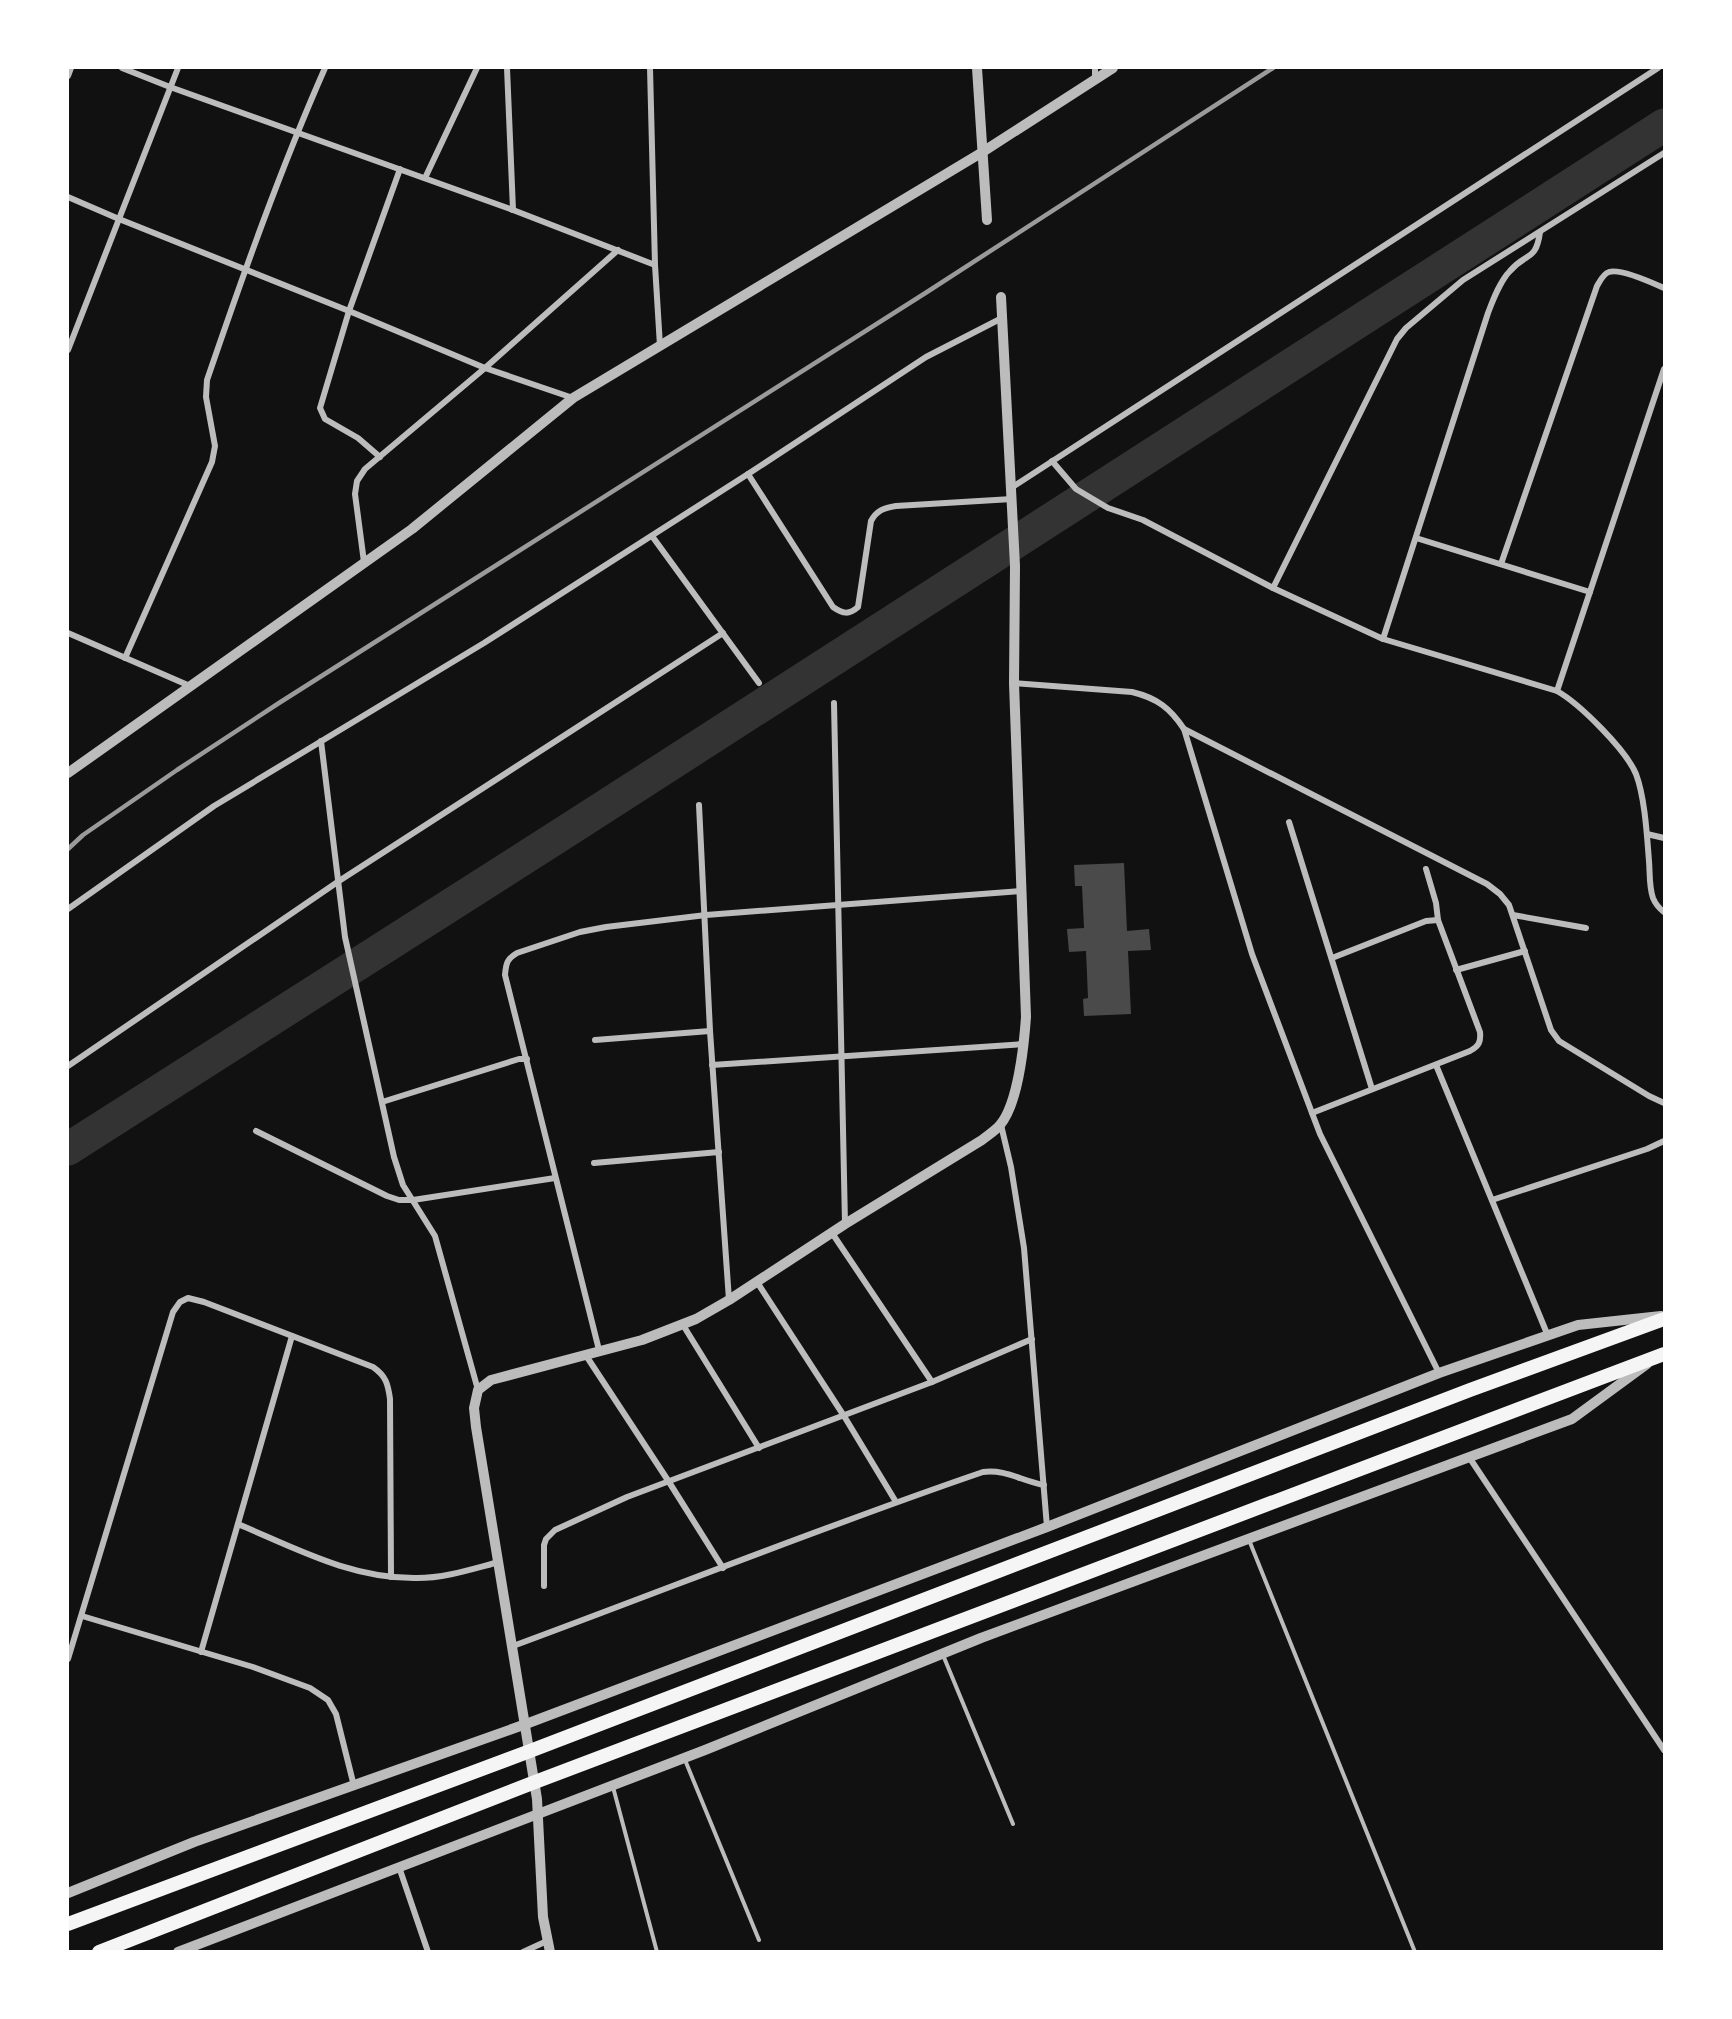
<svg xmlns="http://www.w3.org/2000/svg" width="1732" height="2019" viewBox="0 0 1732 2019" font-family="'Playfair Display',serif">
<style>
.lines{fill:none;stroke-linecap:round;stroke-linejoin:round}
.river{stroke:#333;stroke-width:33}
.building{fill:#4a4a4a}
.service{stroke:#bcbcbc;stroke-width:4}
.minor{stroke:#bcbcbc;stroke-width:6}
.tertiary{stroke:#bcbcbc;stroke-width:10}
.trunk{stroke:#f5f5f5;stroke-width:14}
.rail{stroke:#9a9a9a;stroke-width:4.5}
</style>
<rect width="100%" height="100%" fill="#111"/>
<g class="lines">
<path class="river" d="M68 1149 565 832 1664 125"/>
</g>
<path class="building" d="M1124 863 1127 931 1149 929 1151 950 1128 951 1131 1014 1084 1016 1083 999 1088 998 1086 951 1069 952 1067 929 1084 928 1082 886H1075L1074 865Z"/>
<g class="lines">
<g class="service">
<path d="M1249 1540 1415 1952"/>
<path d="M943 1655 1013 1824"/>
<path d="M685 1760 759 1940"/>
<path d="M613 1787 657 1952"/>
</g>
<g class="minor">
<path d="M122 68 170 87 513 210 655 265"/>
<path d="M178 68 119 219 349 311 485 368 573 398"/>
<path d="M507 68 513 210"/>
<path d="M650 68 655 265 660 346"/>
<path d="M1095 68V79"/>
<path d="M68 76 71 68"/>
<path d="M425 178 477 68"/>
<path d="M68 197 119 219 68 350"/>
<path d="M380 457 358 438 325 419 320 408 349 311 400 169"/>
<path d="M1052 461 1076 489 1108 508 1143 520 1273 588 1383 639 1557 691C1580 704 1626 750 1636 774 1645 798 1647 836 1649 861 1650 873 1649 887 1653 898 1655 903 1660 909 1664 912"/>
<path d="M748 474 833 607C843 614 849 615 858 607L871 521C877 510 884 508 896 506L1012 499"/>
<path d="M1011 488 1658 68"/>
<path d="M652 536 759 683"/>
<path d="M1416 538 1590 592"/>
<path d="M364 562 355 494 357 481 365 469 485 368 618 250"/>
<path d="M1501 564 1597 286C1600 281 1603 274 1609 272 1620 268 1653 283 1664 288"/>
<path d="M1273 588 1397 339 1406 328 1463 280 1664 153"/>
<path d="M68 633 190 686"/>
<path d="M1383 639 1488 313C1493 300 1500 281 1510 271 1526 252 1536 262 1540 232"/>
<path d="M125 658 212 462 215 446 206 397 207 380C243 275 280 170 325 68"/>
<path d="M1014 683 1132 692C1157 698 1170 708 1184 729L1252 954 1312 1113 1320 1134 1439 1373"/>
<path d="M1557 691 1664 369"/>
<path d="M834 703 845 1224"/>
<path d="M1184 729 1487 884 1500 894 1509 905 1551 1030 1559 1041 1649 1096 1664 1103"/>
<path d="M321 741 345 937 394 1157 403 1185 435 1236 478 1390"/>
<path d="M699 805 710 1031 729 1300"/>
<path d="M1289 822 1372 1089"/>
<path d="M1647 834 1664 838"/>
<path d="M1426 869 1436 903 1438 920"/>
<path d="M68 909 214 806 484 643 748 474 926 357 1002 318"/>
<path d="M1513 915 1586 928"/>
<path d="M1456 970 1525 951"/>
<path d="M595 1040 710 1031"/>
<path d="M712 1065 1024 1044"/>
<path d="M1436 1065 1548 1336"/>
<path d="M68 1066 339 881 723 633"/>
<path d="M382 1102 519 1059H527"/>
<path d="M1312 1113 1470 1051C1479 1046 1481 1042 1480 1032L1438 920 1426 921 1332 958"/>
<path d="M1001 1125 1011 1167 1024 1248 1047 1527"/>
<path d="M256 1131 387 1196 399 1200H413L555 1178"/>
<path d="M594 1163 719 1152"/>
<path d="M1492 1200 1647 1149 1664 1141"/>
<path d="M832 1233 932 1382"/>
<path d="M757 1282 844 1416 896 1502"/>
<path d="M683 1325 759 1448"/>
<path d="M599 1350 505 975C506 963 507 959 517 953L580 932 606 927 706 915 1021 891"/>
<path d="M585 1354 669 1482 723 1568"/>
<path d="M1469 1457 1664 1750"/>
<path d="M238 1524C297 1549 352 1579 417 1578 445 1578 472 1569 499 1562"/>
<path d="M544 1586V1545L546 1539 555 1530 627 1497 932 1382 1032 1339"/>
<path d="M82 1616 253 1667 310 1688 328 1700 336 1714 354 1786"/>
<path d="M513 1646C670 1588 825 1526 983 1472 1005 1469 1022 1481 1044 1485"/>
<path d="M201 1652 292 1336"/>
<path d="M68 1659 173 1312 180 1302 188 1298 204 1302 373 1367C386 1376 388 1384 390 1399L391 1577"/>
<path d="M399 1867 428 1952"/>
<path d="M523 1952 547 1941"/>
</g>
<g class="tertiary">
<path d="M977 68 987 220"/>
<path d="M68 773 412 529 573 398 981 153 1113 68"/>
<path d="M68 1893 194 1842 526 1724 1047 1527 1439 1373 1578 1325 1661 1316"/>
<path d="M178 1952 705 1750 981 1638 1572 1419 1647 1364"/>
<path d="M550 1952 543 1917 537 1799 476 1427 474 1408 478 1390 491 1380 642 1340 696 1319 729 1300 845 1224 982 1140C988 1135 995 1131 1000 1125 1018 1104 1024 1045 1026 1017L1014 683 1015 566 1001 297"/>
</g>
<g class="trunk">
<path d="M68 1924 530 1751 1470 1390 1664 1319"/>
<path d="M99 1952 535 1782 1664 1354"/>
</g>
<path class="rail" d="M68 849 83 835 177 770 279 703 927 292 1273 68"/>
</g>
<rect width="1732" height="2019" fill="none" stroke="#ffffff" stroke-width="138"/>
</svg>
